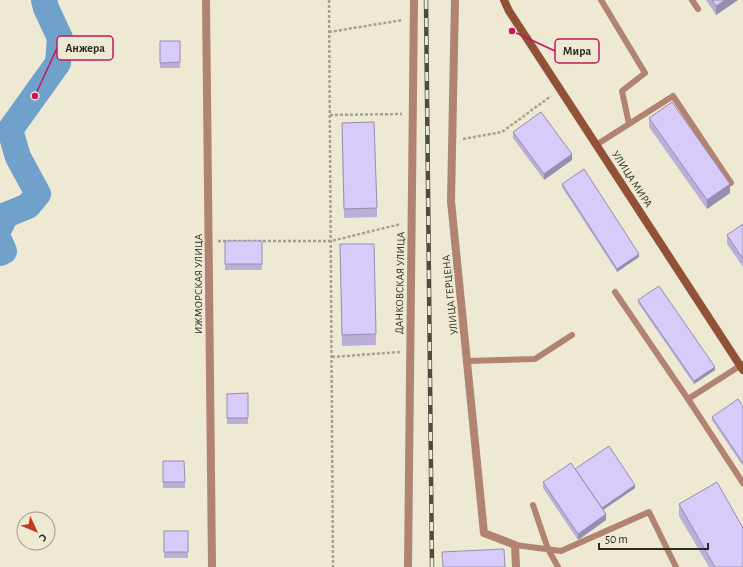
<svg xmlns="http://www.w3.org/2000/svg" width="743" height="567" viewBox="0 0 743 567" font-family="'Alegreya Sans',sans-serif">
<style>
.lines{fill:none;stroke-linecap:round;stroke-linejoin:round}
.river{stroke:#6fa1cb;stroke-width:26}
.path{stroke:#a4a190;stroke-width:2.5;stroke-dasharray:3 2;stroke-linecap:butt}
.service{stroke:#b18370;stroke-width:6}
.minor{stroke:#b18370;stroke-width:8}
.secondary{stroke:#925136;stroke-width:8}
.rail-casing{stroke:#4e4c41;stroke-width:4.5}
.rail{stroke:#ede9d3;stroke-width:3;stroke-dasharray:9;stroke-linecap:butt}
.wall{fill:#b9afd7}
.shaded-wall{fill:#968eaf}
.building{fill:#d7cbfa;stroke:#968eaf}
.labels{text-anchor:middle;dominant-baseline:central;stroke-width:3;stroke-linejoin:round;paint-order:stroke}
.street-label{font-size:11px;fill:#2d2c23;stroke:#ede9d3}
.leader{fill:none;stroke:#c2185b;stroke-width:1.5}
.callout-dot{fill:#c2185b;stroke:#ede9d3;stroke-width:1.5}
.callout{fill:#ede9d3;stroke:#c2185b;stroke-width:1.5}
.callout-label{font-size:12px;text-anchor:middle;font-weight:bold;fill:#2d2c23}
</style>
<rect width="100%" height="100%" fill="#ede9d3"/>
<g class="lines">
<g class="river">
<path d="M0 227 6 215 28 206 38 194 18 157 10 130 58 63 60 38 46 8 44 0"/>
<path d="M0 242 4 251 0 253"/>
</g>
<g class="path">
<path d="M329 0 333 567"/>
<path d="M329 32 403 20"/>
<path d="M330 115 402 114"/>
<path d="M463 139 502 132 551 96"/>
<path d="M218 241H331L401 224"/>
<path d="M332 357 400 352"/>
</g>
<g class="service">
<path d="M601 0 645 73 622 91 629 124"/>
<path d="M692 0 698 9"/>
<path d="M596 145 673 96 731 183"/>
<path d="M615 292 688 399 743 364"/>
<path d="M467 361 535 359 572 335"/>
<path d="M688 399 743 483"/>
<path d="M533 505 548 549 558 567"/>
<path d="M515 545 561 551 649 512 676 567"/>
</g>
<g class="minor">
<path d="M206 0 212 567"/>
<path d="M455 0 451 201 484 533 515 545 516 567"/>
<path d="M408 567 414 0"/>
</g>
<path class="secondary" d="M504 0 509 11 743 370"/>
<g class="rail-casing">
<path id="rail" d="M426 0 432 567"/>
</g>
<use href="#rail" class="rail"/>
</g>
<g class="wall">
<path d="M706 0H738L716 15Z"/>
<rect x="160" y="41" width="20" height="27"/>
<path d="M649 118 730 193 707 209 649 127Z"/>
<path d="M342 132 377 208V217L344 218Z"/>
<path d="M513 132 572 160 544 180 513 138Z"/>
<path d="M562 184 639 257 617 272 562 187Z"/>
<path d="M743 224V267L727 244V235Z"/>
<rect x="225" y="241" width="37" height="29"/>
<path d="M340 244H374L376 345 342 346Z"/>
<path d="M638 300 715 370 694 384 638 303Z"/>
<path d="M248 393V424H227V394Z"/>
<path d="M743 406V466L712 420V417Z"/>
<path d="M163 461H184L185 488H163Z"/>
<path d="M575 469 635 488 603 510 606 520 578 540 543 488V482Z"/>
<path d="M679 504 743 567H709L679 516Z"/>
<rect x="164" y="531" width="24" height="27"/>
</g>
<g class="shaded-wall">
<path d="M725 0H738L716 15V6Z"/>
<path d="M572 154V160L544 180V174Z"/>
<path d="M730 184V193L707 209V200Z"/>
<path d="M639 254V257L617 272V269Z"/>
<path d="M715 367V370L694 384V381Z"/>
<path d="M635 485V488L600 512V509Z"/>
<path d="M606 514V520L578 540V534Z"/>
</g>
<g class="building">
<path d="M712 0H725L716 6Z"/>
<path d="M160 41H180V62L160 63Z"/>
<path d="M672 102 730 184 707 200 649 118Z"/>
<path d="M541 112 572 154 544 174 513 132Z"/>
<path d="M374 122 377 208 344 209 342 123Z"/>
<path d="M584 169 639 254 617 269 562 184Z"/>
<path d="M743 224V259L727 235Z"/>
<rect x="225" y="241" width="37" height="23"/>
<path d="M340 244H374L376 334 342 335Z"/>
<path d="M659 286 715 367 694 381 638 300Z"/>
<path d="M248 393V418H227V394Z"/>
<path d="M738 399 743 406V463L712 417Z"/>
<path d="M609 446 635 485 602 508 575 469Z"/>
<path d="M163 461H184L185 482H163Z"/>
<path d="M571 463 606 514 578 534 543 482Z"/>
<path d="M717 482 743 528V567H715L679 504Z"/>
<rect x="164" y="531" width="24" height="21"/>
<path d="M504 549 505 567H443L442 552Z"/>
</g>
<g class="labels">
<g class="street-label">
<text transform="translate(632 179) rotate(57)">УЛИЦА МИРА</text>
<text transform="translate(400 283) rotate(-89)">ДАНКОВСКАЯ УЛИЦА</text>
<text transform="translate(198 284) rotate(-90)">ИЖМОРСКАЯ УЛИЦА</text>
<text transform="translate(450 295) rotate(-96)">УЛИЦА ГЕРЦЕНА</text>
</g>
</g>
<path class="leader" d="M35 96L57 48M512 31L555 51"/>
<g class="callout-dot">
<circle cx="35" cy="96" r="4"/>
<circle cx="512" cy="31" r="4"/>
</g>
<g class="callout">
<rect x="57" y="36" width="56" height="24" rx="4"/>
<rect x="555" y="39" width="44" height="24" rx="4"/>
</g>
<g class="callout-label">
<text x="85" y="52">Анжера</text>
<text x="577" y="55">Мира</text>
</g>
<g transform="translate(36 531) rotate(134)"><circle r="19" fill="#ede9d3" stroke="#a09d8d"/>
<path d="M0-3L7 15L0 10L-7 15Z" fill="#c4391e"/>
<text y="-6" font-size="11" font-weight="bold" text-anchor="middle" fill="#2d2c23">С</text>
</g>
<path d="M599 543v6h109v-6" fill="none" stroke="#2d2c23" stroke-width="2"/>
<text x="605" y="543" font-size="12" fill="#2d2c23" stroke="#ede9d3" stroke-width="3" paint-order="stroke">50 m</text>
</svg>
